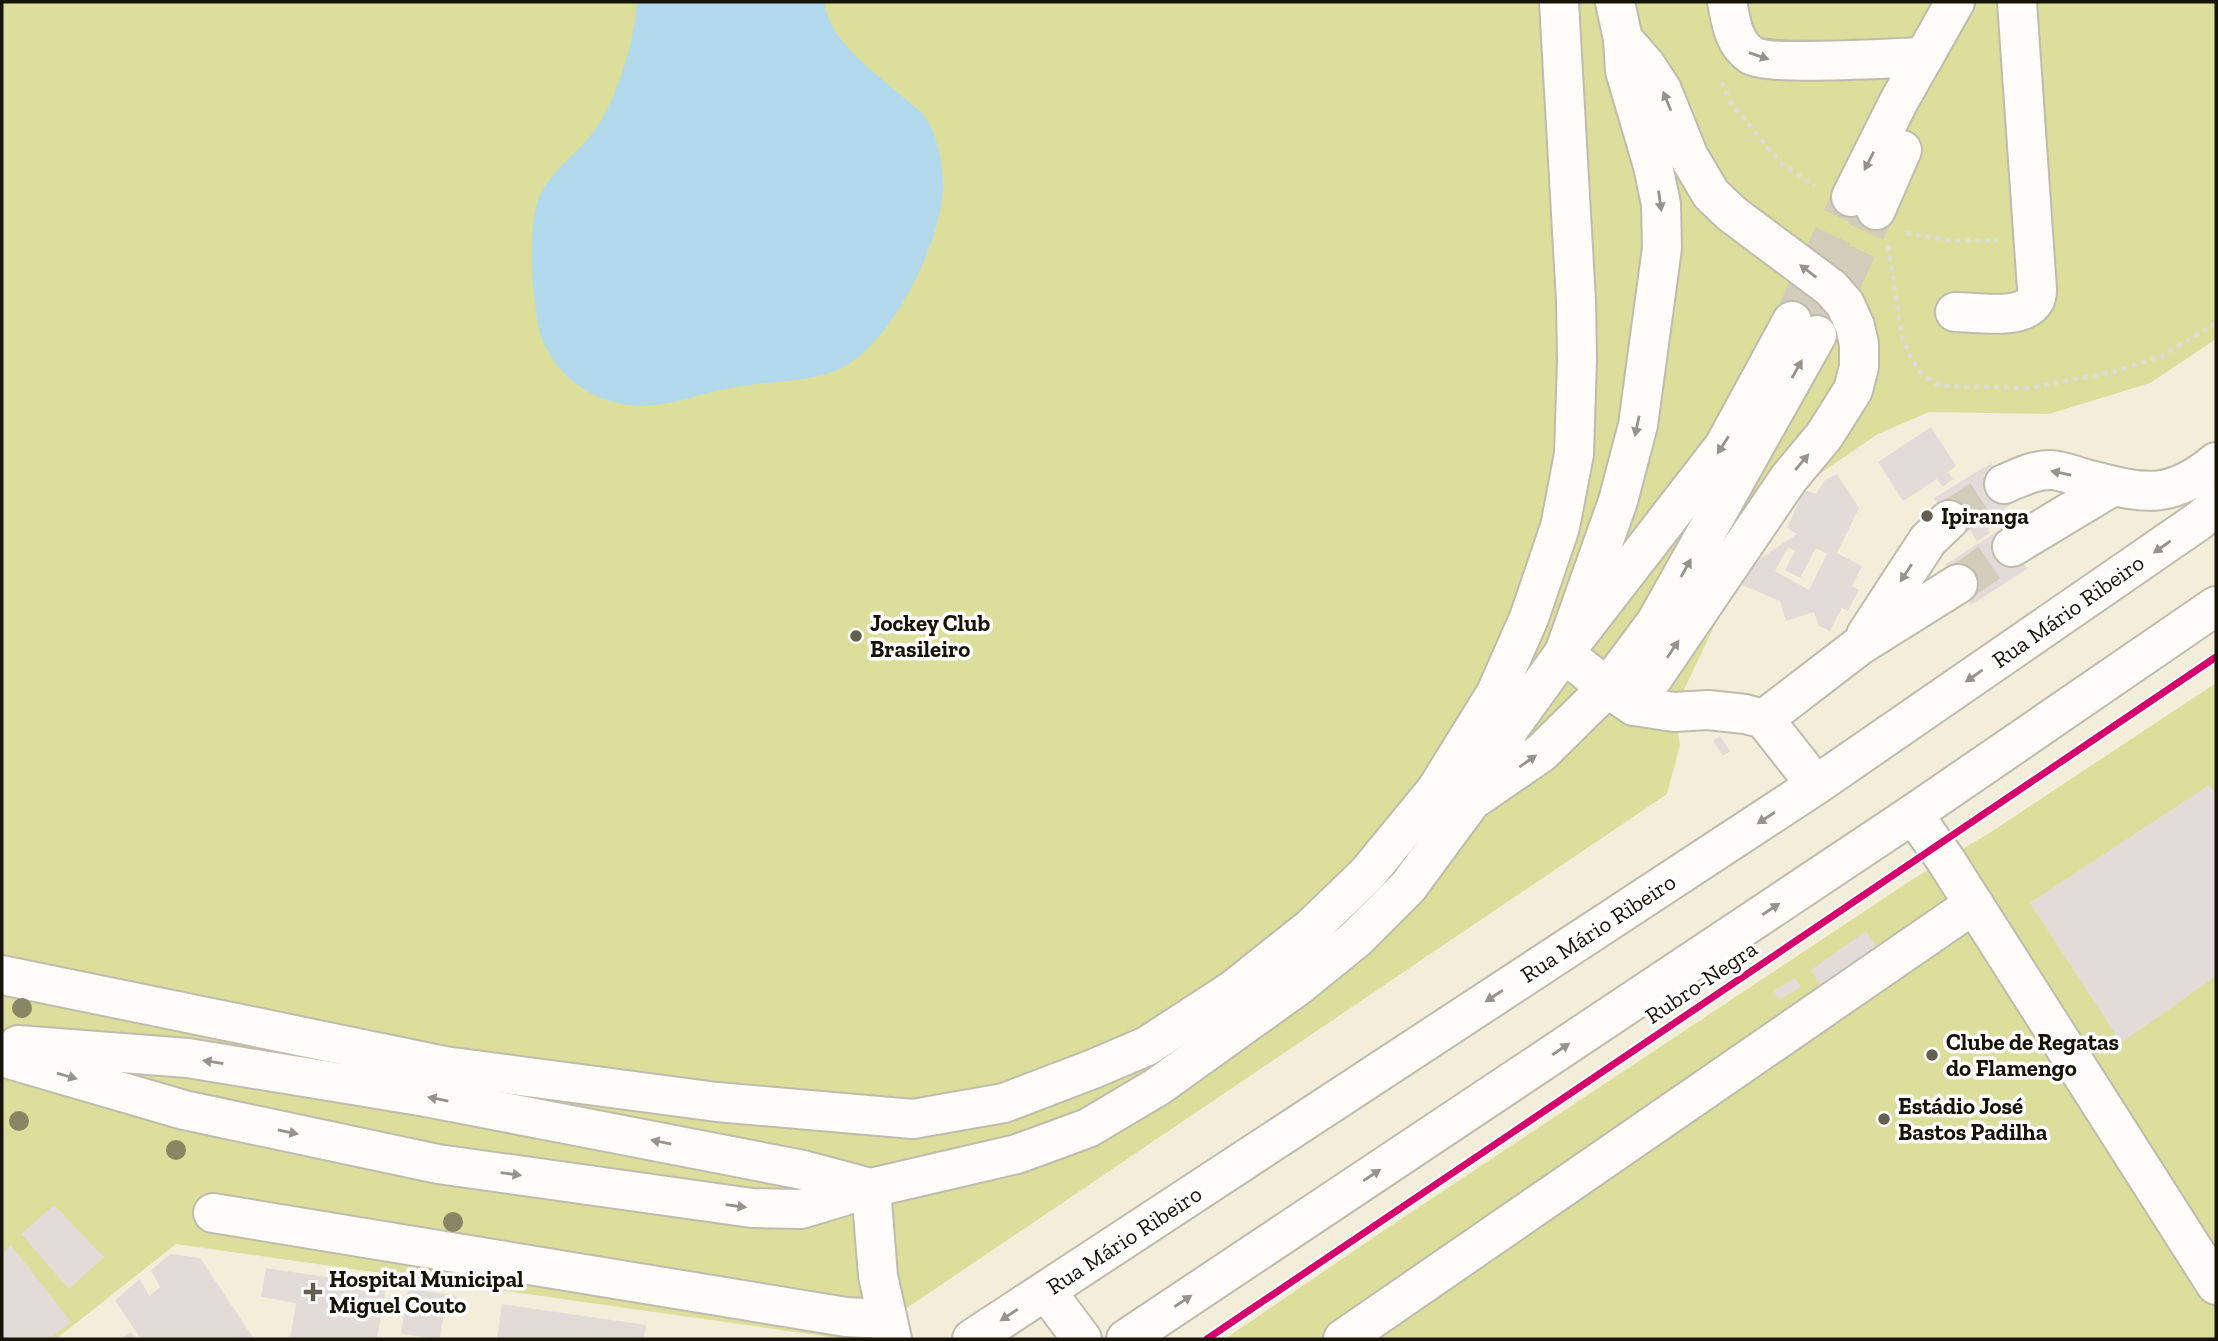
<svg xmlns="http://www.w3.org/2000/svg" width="2218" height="1341" viewBox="0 0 2218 1341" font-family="'Zilla Slab',serif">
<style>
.green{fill:#dcde9b}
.water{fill:#b2daec}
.building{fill:#e2dcd9;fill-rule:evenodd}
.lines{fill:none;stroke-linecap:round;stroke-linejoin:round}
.minor-tunnel{stroke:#d1cdba;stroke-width:38;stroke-dasharray:38 19;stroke-linecap:butt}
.minor-casing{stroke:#bfbcad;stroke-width:42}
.highway-casing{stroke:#bfbcad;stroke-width:42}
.path{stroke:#dedcd6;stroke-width:4.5;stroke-dasharray:5 5;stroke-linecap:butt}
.minor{stroke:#fdfcf9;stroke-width:38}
.highway{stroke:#fdfcf9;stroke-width:38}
.cycleway-casing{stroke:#fff;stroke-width:11}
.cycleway{stroke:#d6006c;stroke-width:7}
.tree{fill:#878764}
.oneway{fill:#95938c}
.poi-dot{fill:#636051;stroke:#fff;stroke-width:2.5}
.labels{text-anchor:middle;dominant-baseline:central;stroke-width:7;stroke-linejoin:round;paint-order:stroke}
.poi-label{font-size:23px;font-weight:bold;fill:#161307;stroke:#fff;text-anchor:start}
.street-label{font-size:23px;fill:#161307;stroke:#fff}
</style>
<rect width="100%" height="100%" fill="#f2eeda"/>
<g class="green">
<path d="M2 2H2216V339L2150 383 2049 414 1929 412 1878 434 1806 483 1745 561 1674 711 1680 745 1667 794 861 1339H844L176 1244 56 1339H2Z"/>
<path d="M2216 683V1339H1225L1383 1231 1913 879 1991 832Z"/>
</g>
<path class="water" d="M637 2H824C831 44 873 70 903 97 910 103 919 109 924 116 938 134 943 164 943 187 942 242 888 354 832 372 799 383 764 381 730 388 708 392 686 400 663 404 612 413 562 388 542 339 537 326 536 308 534 294 531 269 530 220 539 197 549 174 571 158 587 140 614 111 635 41 637 2Z"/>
<g class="building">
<path d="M1931 427 1956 466 1948 472 1953 479 1943 487 1937 479 1903 501 1878 462Z"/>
<path d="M1991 463 2015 502 1984 522 1990 533 1977 541 1970 530 1959 537 1934 498Z"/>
<path d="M1837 474 1859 508 1837 553 1862 566 1852 586 1859 590 1848 611 1842 608 1830 631 1819 626 1814 612 1786 621 1780 601 1742 585 1750 565 1797 534 1787 528 1804 490 1816 494 1825 480ZM1788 547 1795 551 1785 570 1800 578 1816 548 1827 554 1809 590 1775 571Z"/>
<path d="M2001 529 2027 569 1971 605 1945 565Z"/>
<path d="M1720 736 1730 751 1723 756 1713 741Z"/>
<path d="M2209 785 2216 794V976L2121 1043 2030 903Z"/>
<path d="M1866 931 1881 953 1825 992 1811 970Z"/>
<path d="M1795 978 1801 987 1779 1000 1774 991Z"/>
<path d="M54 1205 104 1257 69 1289 21 1234Z"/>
<path d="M11 1245 71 1322 49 1339H2V1253Z"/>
<path d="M171 1254 200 1258 254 1339H141L115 1300 140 1279 149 1296 160 1287 151 1270Z"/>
<path d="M266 1268 386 1286 377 1339H290L296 1303 261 1297Z"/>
<path d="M408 1288 457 1296 455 1305 445 1303 440 1339 401 1334Z"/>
<path d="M502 1304 646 1325 644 1339H497Z"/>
<path d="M131 1332 136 1339H120Z"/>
</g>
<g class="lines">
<g class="minor-tunnel">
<path d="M1792 321 1851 197"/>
<path d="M1817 335 1876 210"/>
<path d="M1949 520 2004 484"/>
<path d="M1958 584 2012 547"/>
</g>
<g class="minor-casing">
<g id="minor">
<path d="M1615 2 1623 39 1625 71 1653 166 1661 204 1662 248 1638 425 1618 501 1564 653 1607 688 1634 706 1674 712 1708 710 1745 714 1764 719 1816 785"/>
<path d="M1727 2C1731 21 1733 43 1751 55 1768 66 1895 58 1924 57"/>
<path d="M1623 39 1645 64 1662 90 1689 157 1711 194 1732 214 1831 288 1845 304 1855 326 1859 344V367L1853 390 1824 436 1789 478 1634 706"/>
<path d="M1851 197 1899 101 1955 2"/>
<path d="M1876 210 1902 150"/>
<path d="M1955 312C1975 312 2024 321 2035 300 2037 297 2037 293 2037 289L2017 2"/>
<path d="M2004 484C2019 478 2033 470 2050 470 2061 470 2075 476 2086 479 2142 493 2168 502 2216 462"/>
<path d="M2012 547 2113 486"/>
<path d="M1866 635 1928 540 1949 520"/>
<path d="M1764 719 1859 646 1958 584"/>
<path d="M1477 797 1541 753 1607 688 1656 622 1817 335"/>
<path d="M1913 814 1945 859 2216 1285"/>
<path d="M2 975 445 1066 717 1102 913 1119 1004 1103 1093 1069 1147 1046 1233 990 1312 927 1367 874 1436 790 1496 693 1529 618 1560 527 1574 454 1577 360 1576 301 1559 2"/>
<path d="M18 1045 188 1058 426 1097 803 1170 871 1188"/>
<path d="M2 1057 184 1110 438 1164 752 1208 801 1209 871 1188 1017 1154 1088 1128 1157 1087 1298 986 1356 939 1408 887 1472 800 1511 726 1564 653 1724 446 1792 321"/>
<path d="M871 1188 878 1276 892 1339"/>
<path d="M213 1213 846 1317 886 1319"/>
<path d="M1046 1291 1082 1339"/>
<path d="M1343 1339 1974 904"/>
</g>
</g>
<g class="highway-casing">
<g id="highway">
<path d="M972 1339 1816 785 2200 520 2216 506"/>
<path d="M1126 1339 1913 814 2216 606"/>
</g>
</g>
<g class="path">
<path d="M1722 82 1729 101 1782 164 1815 186"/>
<path d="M1906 233 1954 241 1998 240"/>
<path d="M1888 246 1902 337 1911 358 1924 376 1940 386 2029 388 2113 372 2162 356 2216 323"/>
</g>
<use href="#minor" class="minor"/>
<use href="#highway" class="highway"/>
<g class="cycleway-casing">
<path id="cycleway" d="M1207 1339 2216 657"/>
</g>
<use href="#cycleway" class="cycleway"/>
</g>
<g class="tree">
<circle cx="22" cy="1008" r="10"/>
<circle cx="19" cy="1121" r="10"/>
<circle cx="176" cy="1150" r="10"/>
<circle cx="453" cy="1222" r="10"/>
</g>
<defs><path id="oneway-solid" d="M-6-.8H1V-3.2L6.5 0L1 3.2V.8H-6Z" transform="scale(1.75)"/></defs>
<g class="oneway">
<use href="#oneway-solid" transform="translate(1759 56) rotate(19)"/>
<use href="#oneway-solid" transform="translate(1667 101) rotate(-112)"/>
<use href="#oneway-solid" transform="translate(1869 161) rotate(117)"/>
<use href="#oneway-solid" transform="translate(1660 201) rotate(82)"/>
<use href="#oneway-solid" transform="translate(1808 271) rotate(-143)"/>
<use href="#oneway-solid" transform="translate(1797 369) rotate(-61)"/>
<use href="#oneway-solid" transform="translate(1637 426) rotate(102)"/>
<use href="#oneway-solid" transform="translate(1723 445) rotate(123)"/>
<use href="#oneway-solid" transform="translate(1802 462) rotate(-50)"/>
<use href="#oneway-solid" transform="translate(2061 473) rotate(-168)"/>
<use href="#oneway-solid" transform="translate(2162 547) rotate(145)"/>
<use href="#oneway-solid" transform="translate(1686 568) rotate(-61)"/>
<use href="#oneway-solid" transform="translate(1906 573) rotate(123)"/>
<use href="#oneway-solid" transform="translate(1673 649) rotate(-56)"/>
<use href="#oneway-solid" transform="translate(1974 676) rotate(145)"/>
<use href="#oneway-solid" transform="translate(1528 761) rotate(-35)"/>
<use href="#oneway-solid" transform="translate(1766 818) rotate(147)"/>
<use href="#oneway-solid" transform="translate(1771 909) rotate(-34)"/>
<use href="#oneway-solid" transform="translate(1494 996) rotate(147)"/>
<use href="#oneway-solid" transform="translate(1561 1049) rotate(-34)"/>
<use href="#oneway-solid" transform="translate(213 1062) rotate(-171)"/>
<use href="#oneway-solid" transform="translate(67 1076) rotate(16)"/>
<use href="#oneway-solid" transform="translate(438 1099) rotate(-169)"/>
<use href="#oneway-solid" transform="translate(288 1132) rotate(12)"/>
<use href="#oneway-solid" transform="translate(661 1142) rotate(-169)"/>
<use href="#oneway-solid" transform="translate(511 1174) rotate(8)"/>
<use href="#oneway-solid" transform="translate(1372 1175) rotate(-34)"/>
<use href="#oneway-solid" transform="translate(736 1206) rotate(8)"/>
<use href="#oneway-solid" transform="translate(1183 1301) rotate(-34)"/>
<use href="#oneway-solid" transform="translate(1009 1315) rotate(147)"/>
</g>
<g class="poi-dot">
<circle cx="1927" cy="516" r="7"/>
<circle cx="856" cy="636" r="7"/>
<circle cx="1932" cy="1055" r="7"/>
<circle cx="1884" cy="1119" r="7"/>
<path d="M309.5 1281.5h7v7h7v7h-7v7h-7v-7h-7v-7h7z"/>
</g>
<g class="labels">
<g class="poi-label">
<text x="1941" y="516">Ipiranga</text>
<text x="870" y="623">Jockey Club<tspan x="870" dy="26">Brasileiro</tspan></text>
<text x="1946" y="1042">Clube de Regatas<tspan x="1946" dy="26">do Flamengo</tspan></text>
<text x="1898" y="1106">Estádio José<tspan x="1898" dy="26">Bastos Padilha</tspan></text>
<text x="329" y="1279">Hospital Municipal<tspan x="329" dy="26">Miguel Couto</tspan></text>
</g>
<g class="street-label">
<text transform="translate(2068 611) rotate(-35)">Rua Mário Ribeiro</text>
<text transform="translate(1598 928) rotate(-33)">Rua Mário Ribeiro</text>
<text transform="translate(1701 982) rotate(-34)">Rubro-Negra</text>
<text transform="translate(1124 1240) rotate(-33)">Rua Mário Ribeiro</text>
</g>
</g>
<rect width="2218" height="1341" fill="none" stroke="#161307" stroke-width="7"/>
</svg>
